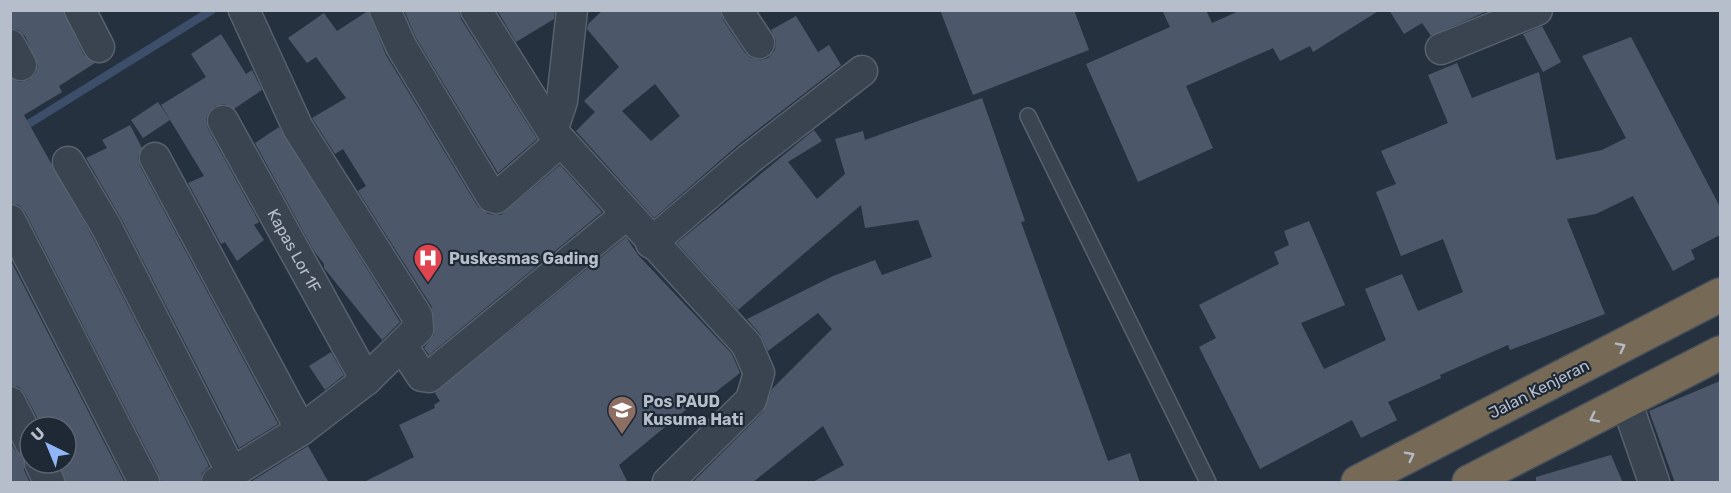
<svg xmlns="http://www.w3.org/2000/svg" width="1731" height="493" viewBox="0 0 1731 493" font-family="Rubik,sans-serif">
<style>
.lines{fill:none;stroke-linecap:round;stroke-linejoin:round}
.stream{stroke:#3c4e69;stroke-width:8}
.building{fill:#4c5869;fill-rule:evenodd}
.lane-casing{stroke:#58616e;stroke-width:18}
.street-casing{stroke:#58616e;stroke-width:33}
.highway-casing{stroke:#454e5b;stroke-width:36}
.lane{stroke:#3a4350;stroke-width:15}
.street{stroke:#3a4350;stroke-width:30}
.highway{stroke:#766a57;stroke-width:33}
.oneway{stroke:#b4bac5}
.labels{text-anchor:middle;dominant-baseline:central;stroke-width:4.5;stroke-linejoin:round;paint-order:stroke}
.street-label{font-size:16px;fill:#b7becb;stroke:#1f2835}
.poi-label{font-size:16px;font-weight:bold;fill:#b7becb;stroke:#1f2835;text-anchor:start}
</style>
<rect width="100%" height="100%" fill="#263140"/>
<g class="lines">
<path class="stream" d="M22 128 212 10"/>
</g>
<g class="building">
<path d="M10 10H63L84 55 95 63 59 86 62 92 24 115 92 236 209 466 202 473 200 483H161L159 474 25 212 19 205 10 203V78L20 82 29 80 36 73 38 65 25 36 18 30 10 28Z"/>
<path d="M404 10H459L461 19 537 139 498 173 416 38Z"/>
<path d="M497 10H555L554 19 516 42Z"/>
<path d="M603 10H720L723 20 745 53 751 58 760 60 768 58 775 50 776 41 771 30 796 16 818 52 829 45 841 65 738 145 654 218 576 131 595 112 584 101 619 67 587 29 588 24ZM655 84 680 116 651 141 622 111Z"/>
<path d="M940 10H1074L1089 50 973 95Z"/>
<path d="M1162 10H1206L1212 23 1241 10H1380L1313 52 1310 46 1280 61 1273 48 1186 86 1213 148 1138 182 1086 64 1170 27Z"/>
<path d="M1389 10H1490L1431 36 1422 23 1404 34Z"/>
<path d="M368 11 386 55 478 207 488 214 501 215 560 165 602 212 429 355 424 348 434 335 432 307 358 191 366 186 343 149 335 154 312 118 346 98 316 57 307 63 288 38 324 13 337 31Z"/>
<path d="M1542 26 1561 62 1543 72 1523 34Z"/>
<path d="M221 34 246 74 252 70 262 90 234 109 224 104 215 106 209 112 206 120 208 129 259 222 254 225 264 240 237 261 225 242 221 244 188 183 204 176 161 105 206 77 191 54Z"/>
<path d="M1631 37 1720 207V235L1691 250 1695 259 1673 271 1633 196 1596 214 1567 219 1605 314 1510 350 1508 345 1440 375 1441 378 1388 402 1397 420 1361 438 1352 420 1260 469 1199 347 1216 338 1199 305 1279 264 1274 252 1289 245 1284 231 1309 221 1345 305 1301 323 1324 369 1386 340 1365 289 1402 274 1418 311 1463 292 1443 239 1401 256 1376 192 1396 184 1381 151 1448 123 1428 75 1457 63 1472 98 1539 72 1556 160 1602 150 1626 138 1582 56Z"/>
<path d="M982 98 1025 221 1021 222 1108 461 1130 453 1140 483H811L844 465 823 426 752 483H692L763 412 772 389 832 329 818 313 768 351 760 334 747 319 833 276 875 260 882 275 932 257 918 220 865 228 861 205 738 310 677 243 814 130 822 141 788 162 817 199 845 174 835 139 863 131 865 140Z"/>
<path d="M158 102 170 120 143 138 131 120Z"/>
<path d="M130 125 142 148 138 157 140 166 278 424 239 448 122 220 86 158 107 148 102 140Z"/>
<path d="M279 127 400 322 382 340 324 268V264L314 251 255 143Z"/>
<path d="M626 237 638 255 732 354 740 373 708 398 705 394 619 465 628 483H362L414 457 399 425 435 408 434 405 440 401 435 393Z"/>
<path d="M10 259 125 483H66L59 463H66V427H42L25 394 19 387 10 385Z"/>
<path d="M331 352 344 375 325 390 309 366Z"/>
<path d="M1720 381V483H1675L1649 411Z"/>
<path d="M10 442 15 450 24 458V470L30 483H10Z"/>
<path d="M308 446 329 483H249Z"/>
<path d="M1611 455 1623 483H1536V477Z"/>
</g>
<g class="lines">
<g class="lane-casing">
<path id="lane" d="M1028 116 1208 482"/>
</g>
<g class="street-casing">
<g id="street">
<path d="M80 10 99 47"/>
<path d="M385 10 401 46 492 197 496 198 560 142"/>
<path d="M476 10 552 131 747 345 759 373 751 400 668 482"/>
<path d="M737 10 759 43"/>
<path d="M10 45 21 65"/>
<path d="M1441 49 1537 10"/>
<path id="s1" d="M223 121 366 380"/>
<path d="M552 131 562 101 572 10"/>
<path d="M155 158 301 430"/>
<path d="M68 162 107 228 232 473"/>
<path d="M10 220 144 482"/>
<path d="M651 243 749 159 862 71"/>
<path d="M402 346 422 376 429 377 627 214"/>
<path d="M1626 401 1654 482"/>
<path d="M10 402 30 442"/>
<path d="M40 463 49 482"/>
<path d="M217 482 301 430 366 380 418 329 417 316 298 128 244 10"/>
</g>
</g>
<g class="highway-casing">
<g id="highway">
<path d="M1358 482 1720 295"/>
<path d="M1469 482 1720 353"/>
</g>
</g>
<use href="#lane" class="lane"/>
<use href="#street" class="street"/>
<use href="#highway" class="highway"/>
</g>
<defs><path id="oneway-chevron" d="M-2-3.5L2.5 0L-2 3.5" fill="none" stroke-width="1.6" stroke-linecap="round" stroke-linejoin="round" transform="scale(1.5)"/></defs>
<g class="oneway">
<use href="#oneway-chevron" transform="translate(1621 347) rotate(-27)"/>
<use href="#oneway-chevron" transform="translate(1594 418) rotate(153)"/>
<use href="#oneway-chevron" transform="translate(1410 456) rotate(-27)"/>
</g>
<defs>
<g id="hospital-pin" transform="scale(1.5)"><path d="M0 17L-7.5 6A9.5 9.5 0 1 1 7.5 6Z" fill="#e0444e" stroke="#1f2835"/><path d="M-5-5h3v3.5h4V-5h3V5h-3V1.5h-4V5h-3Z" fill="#fff"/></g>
<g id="school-pin" transform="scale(1.5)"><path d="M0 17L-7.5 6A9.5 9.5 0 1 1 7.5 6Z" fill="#8d6e63" stroke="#1f2835"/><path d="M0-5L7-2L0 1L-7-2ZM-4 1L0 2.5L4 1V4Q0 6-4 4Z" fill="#fff"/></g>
</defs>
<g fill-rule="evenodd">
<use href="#hospital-pin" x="428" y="258"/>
<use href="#school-pin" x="622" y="410"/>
</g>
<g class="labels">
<g class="street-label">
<text stroke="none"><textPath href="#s1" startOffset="148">Kapas Lor 1F</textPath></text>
<text transform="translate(1539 389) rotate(-27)">Jalan Kenjeran</text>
</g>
<g class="poi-label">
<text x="449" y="258">Puskesmas Gading</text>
<text x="643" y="401">Pos PAUD<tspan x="643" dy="18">Kusuma Hati</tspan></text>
</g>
</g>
<rect width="1731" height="493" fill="none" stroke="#b7becb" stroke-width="24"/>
<g transform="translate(48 445) rotate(317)"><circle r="28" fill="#1f2835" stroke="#5c6471" stroke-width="1.5"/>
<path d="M0-4.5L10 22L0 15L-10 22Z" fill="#90b6f7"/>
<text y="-9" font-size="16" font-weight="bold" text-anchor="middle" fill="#b7becb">U</text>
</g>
</svg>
